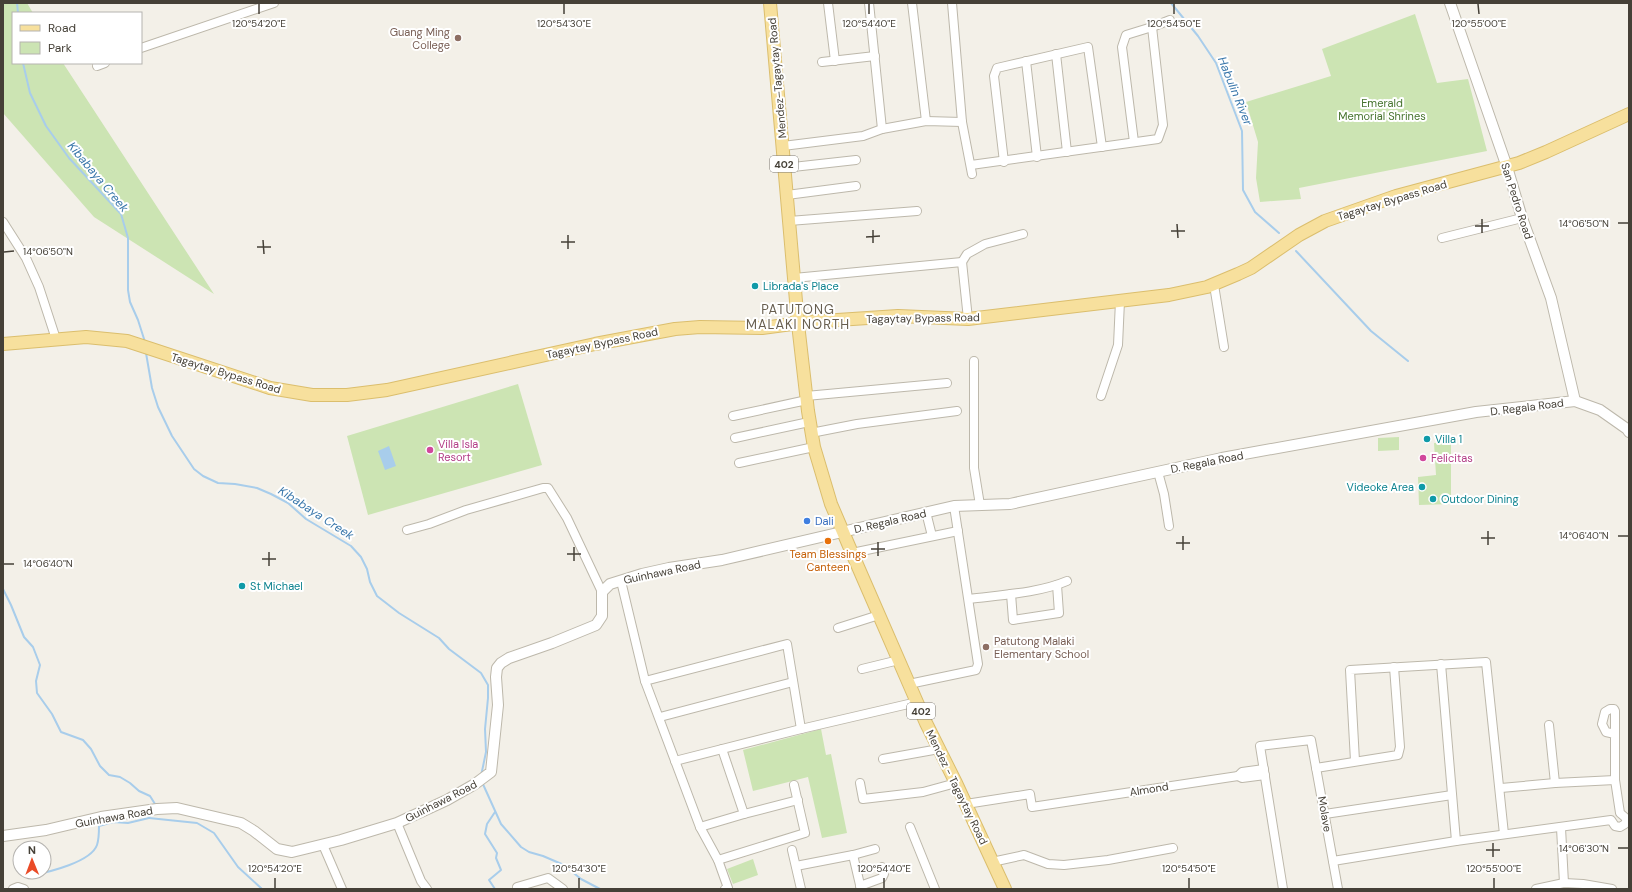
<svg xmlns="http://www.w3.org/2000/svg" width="1632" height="892" viewBox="0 0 1632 892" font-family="'DM Sans',sans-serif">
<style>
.green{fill:#cce4b3}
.water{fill:#a8cdeb}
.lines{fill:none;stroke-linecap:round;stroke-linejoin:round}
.stream{stroke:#a8cdeb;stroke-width:2}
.minor-casing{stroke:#bdb8ab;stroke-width:10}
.tertiary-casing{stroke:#bdb8ab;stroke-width:12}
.primary-casing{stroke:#dbbe6d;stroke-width:14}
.minor{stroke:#fff;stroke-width:8}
.tertiary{stroke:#fff;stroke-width:10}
.primary{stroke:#f7e09d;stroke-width:12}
.ticks{fill:none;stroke:#454037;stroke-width:1.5}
.education-dot{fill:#8d6e63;stroke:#fff;stroke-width:1.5}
.culture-dot{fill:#0f9aa8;stroke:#fff;stroke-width:1.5}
.hotel-dot{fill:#d1479c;stroke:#fff;stroke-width:1.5}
.shop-dot{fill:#3f7fe0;stroke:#fff;stroke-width:1.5}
.food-dot{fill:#e8710a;stroke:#fff;stroke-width:1.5}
.labels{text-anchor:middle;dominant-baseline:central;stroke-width:4;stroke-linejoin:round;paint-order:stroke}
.shield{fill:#fff;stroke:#7d7973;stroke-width:1}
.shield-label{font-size:10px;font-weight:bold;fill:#454037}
.education-label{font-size:11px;fill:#785e54;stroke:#fff;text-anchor:end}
.street-label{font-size:11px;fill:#454037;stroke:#fff}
.park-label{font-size:11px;fill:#46732e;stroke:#fff}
.culture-label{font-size:11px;fill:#0d838f;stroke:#fff;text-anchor:start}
.hotel-label{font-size:11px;fill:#b23c85;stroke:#fff;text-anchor:start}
.shop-label{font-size:11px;fill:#366cbe;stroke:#fff;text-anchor:start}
.food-label{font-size:11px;fill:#c56008;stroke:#fff}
.water-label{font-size:12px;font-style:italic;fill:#3876aa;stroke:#fff}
.quarter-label{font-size:13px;letter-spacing:1px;fill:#675e4f;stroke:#fff}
.ticks-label{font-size:10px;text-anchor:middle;fill:#454037;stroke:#fff;stroke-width:4;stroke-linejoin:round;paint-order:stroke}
</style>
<rect width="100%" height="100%" fill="#f3f0e8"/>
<g class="green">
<path d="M3 3H27L33 13H13V63H63L214 294 94 217 3 113Z"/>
<path d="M1415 14 1437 83 1468 79 1487 151 1299 188 1301 199 1260 202 1256 178 1258 142 1246 102 1331 76 1322 49Z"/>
<path d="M518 384 542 465 368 515 347 436Z"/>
<path d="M1399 437V450L1378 451V438Z"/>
<path d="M1451 442V504L1419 505 1418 477 1436 475 1434 443Z"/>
<path d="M821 729 826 755 831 754 847 833 822 838 808 777 753 791 743 750Z"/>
<path d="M753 859 758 875 733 884 727 869Z"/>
</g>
<path class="water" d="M389 446 396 466 385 470 378 451Z"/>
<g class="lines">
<g class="stream">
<path d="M17 3 18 13"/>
<path d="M1171 3 1198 36 1216 63 1242 131 1243 190 1255 212 1279 233"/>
<path d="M23 63 30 93 46 126 69 158 121 214 128 238V290L130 302 138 320 145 342"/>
<path d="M1296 251 1371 331 1408 361"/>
<path d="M146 353 152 388 158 407 172 436 194 469 203 476 218 483 235 484 257 488 271 494 288 503 306 519 351 546 361 557 367 569 370 582 377 596 399 613 439 638 449 649 481 673 488 685V698L485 729 486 752 481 776"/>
<path d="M3 589 11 605 24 637 33 647 40 665 36 681 37 693 52 714 61 732 83 740 91 749 100 766 109 775 120 777 130 783 139 791 150 796 155 804V806"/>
<path d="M482 782 501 824 521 847 529 852 543 856 564 865 581 879 600 889"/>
<path d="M495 812 487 824 485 834 497 853 496 858 501 870 489 880 495 889"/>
<path d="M149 818 197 823 214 833 238 867 262 889"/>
<path d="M33 875C49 872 91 862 97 845 99 839 99 832 99 826L113 822 128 823 149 818 151 813"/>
</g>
<g class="minor-casing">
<g id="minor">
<path d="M828 3 835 61"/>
<path d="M869 3 882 129"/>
<path d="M912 3 926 121"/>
<path d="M952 3 962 122 972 174"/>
<path d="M141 48 274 3"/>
<path d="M1056 54 1067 152"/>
<path d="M1026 61 1037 157"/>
<path d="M822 62 875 56"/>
<path d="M97 66 105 63"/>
<path d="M1134 142 1122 47 1126 35 1152 27 1170 20"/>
<path d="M783 146 863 136 882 129 926 121 962 122"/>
<path d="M1004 162 994 76 997 68 1088 47 1102 147"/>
<path d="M971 165 1158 139 1163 125 1152 27"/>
<path d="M784 168 856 160"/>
<path d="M787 195 856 186"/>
<path d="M789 221 917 211"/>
<path d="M3 222 26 258 39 287 56 339"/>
<path d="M1442 238 1522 218"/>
<path d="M962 262 967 254 985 244 1023 234"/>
<path d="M794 278 962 262 968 319"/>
<path d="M1214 285 1224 347"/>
<path d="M974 361V468L980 505"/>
<path d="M806 396 947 383"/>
<path d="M1101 396 1118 345 1120 301"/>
<path d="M733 416 807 400"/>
<path d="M811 433 857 424 957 411"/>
<path d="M735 438 809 422"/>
<path d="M739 463 814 447"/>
<path d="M1158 472 1164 494 1169 526"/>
<path d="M926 512 932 536"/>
<path d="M407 530 429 524 466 510 543 488H548L567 518 602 592"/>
<path d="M852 553 958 531"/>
<path d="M621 581 645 681 700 827 718 860 728 888 725 889"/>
<path d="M1011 594 1013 620 1059 613 1057 585"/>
<path d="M969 599C1000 595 1039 593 1067 581"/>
<path d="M838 628 879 615"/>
<path d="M1441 664 1456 841"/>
<path d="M862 669 899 660"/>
<path d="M645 681 787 644 801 729"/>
<path d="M909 684 976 670 978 664 954 506"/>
<path d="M660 717 793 682"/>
<path d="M1549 725 1555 783"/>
<path d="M722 749 744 814"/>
<path d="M883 759 939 749"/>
<path d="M675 761 801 729 917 702"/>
<path d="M1355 761 1350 670 1486 662 1504 834"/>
<path d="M1316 768 1398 755 1400 747 1394 667"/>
<path d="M1238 776 1242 778 1265 775"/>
<path d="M860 783 863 799 923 792 956 783"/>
<path d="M1501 788 1555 783 1615 780"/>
<path d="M966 804 1030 794 1032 807 1238 776 1242 772 1264 769"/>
<path d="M1325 814 1452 795"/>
<path d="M397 823 421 881 427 889"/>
<path d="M700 827 744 814 798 800"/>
<path d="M910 827 935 889"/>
<path d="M1561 828 1564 883"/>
<path d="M323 845 342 889"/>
<path d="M792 850 801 889"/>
<path d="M718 860 805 833 794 785"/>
<path d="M1333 861 1456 841 1611 820 1615 826 1620 827 1625 824 1627 819 1620 813 1615 780V711L1614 709H1610L1605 712 1602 724 1606 732 1615 734"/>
<path d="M992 862 1024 855 1048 864 1064 865 1108 860 1173 848"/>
<path d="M796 866 853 855"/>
<path d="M860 886 882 878 884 874 882 867"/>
<path d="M13 889 18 887 24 889"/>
<path d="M519 889 517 887 548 878 563 889"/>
<path d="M861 889 853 855 875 849"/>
<path d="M1283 889 1260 746 1311 740 1338 889"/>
<path d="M1536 889 1564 883 1583 884 1612 889"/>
</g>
</g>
<g class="tertiary-casing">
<g id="tertiary">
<path d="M1450 3 1507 167 1522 218 1551 298 1575 401"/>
<path d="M3 836 46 830 101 817 157 809 177 808 241 823 254 831 277 849 292 852 341 840 397 823 447 800 475 784 491 772 498 705 496 677 497 668 501 663 509 658 552 643 596 625 602 616V592L610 584 642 574 669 568 722 560 954 506 1010 504 1222 458 1476 412 1575 401 1600 410 1627 429 1629 432"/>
</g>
</g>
<g class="primary-casing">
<g id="primary">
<path d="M770 3 798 324 808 411 814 447 831 504 852 553 926 723 956 783 1005 889"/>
<path d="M3 344 86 337 127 341 270 388 312 395H347L387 390 595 344 675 329 700 327 762 328 807 322 898 316 968 319 1169 295 1207 287 1238 274 1251 268 1299 235 1325 221 1396 196 1519 163 1546 152 1629 114"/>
</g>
</g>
<use href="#minor" class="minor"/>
<use href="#tertiary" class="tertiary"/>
<use href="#primary" class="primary"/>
</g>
<path class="ticks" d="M259 4V14M564 4V14M869 4V14M1174 4V14M1478 4 1479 14M1482 219V233M1618 223H1628M1177 224 1178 238M1475 226H1489M873 230V243M1171 231H1185M568 235V249M866 237 880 236M263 240 264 254M561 242H575M257 247H271M4 252 14 251M1488 531V545M1183 536V550M1618 536H1628M1481 538H1495M878 542V556M1176 543H1190M574 547V561M871 549H885M269 552V566M567 554H581M262 559H276M4 564H14M1493 843V857M1618 848H1628M1486 850H1500M275 878V888M579 878V888M884 878V888M1189 878V888M1494 878V888"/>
<g class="education-dot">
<circle cx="458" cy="38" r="4"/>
<circle cx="986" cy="647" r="4"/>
</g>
<g class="culture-dot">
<circle cx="755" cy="286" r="4"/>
<circle cx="1427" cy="439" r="4"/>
<circle cx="1422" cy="487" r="4"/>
<circle cx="1433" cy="499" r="4"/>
<circle cx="242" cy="586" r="4"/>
</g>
<g class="hotel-dot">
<circle cx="430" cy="450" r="4"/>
<circle cx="1423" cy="458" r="4"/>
</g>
<circle class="shop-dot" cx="807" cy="521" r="4"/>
<circle class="food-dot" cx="828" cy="541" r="4"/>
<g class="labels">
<g class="shield">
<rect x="770" y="156" width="28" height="16" rx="3"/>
<rect x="907" y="703" width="28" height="16" rx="3"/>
</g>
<g class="shield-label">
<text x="784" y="164">402</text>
<text x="921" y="711">402</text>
</g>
<g class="education-label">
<text x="450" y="32">Guang Ming<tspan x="450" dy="13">College</tspan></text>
<text x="994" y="641" text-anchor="start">Patutong Malaki<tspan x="994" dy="13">Elementary School</tspan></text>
</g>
<g class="street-label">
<text transform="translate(777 78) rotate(-95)">Mendez–Tagaytay Road</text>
<text transform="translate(1392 200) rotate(-17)">Tagaytay Bypass Road</text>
<text transform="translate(1517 201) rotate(72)">San Pedro Road</text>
<text transform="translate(923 318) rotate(-1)">Tagaytay Bypass Road</text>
<text transform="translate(602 343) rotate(-12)">Tagaytay Bypass Road</text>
<text transform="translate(226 373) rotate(17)">Tagaytay Bypass Road</text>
<text transform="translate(1527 407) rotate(-7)">D. Regala Road</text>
<text transform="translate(1207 462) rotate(-11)">D. Regala Road</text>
<text transform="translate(890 521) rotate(-13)">D. Regala Road</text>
<text transform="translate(662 572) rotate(-12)">Guinhawa Road</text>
<text transform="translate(957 787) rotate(64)">Mendez - Tagaytay Road</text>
<text transform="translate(1149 789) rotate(-9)">Almond</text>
<text transform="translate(441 801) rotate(-27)">Guinhawa Road</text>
<text transform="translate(1325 814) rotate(80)">Molave</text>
<text transform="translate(114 817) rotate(-10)">Guinhawa Road</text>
</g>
<g class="park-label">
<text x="1382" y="103">Emerald<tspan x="1382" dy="13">Memorial Shrines</tspan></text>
</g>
<g class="culture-label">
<text x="763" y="286">Librada's Place</text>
<text x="1435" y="439">Villa 1</text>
<text x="1414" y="487" text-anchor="end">Videoke Area</text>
<text x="1441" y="499">Outdoor Dining</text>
<text x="250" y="586">St Michael</text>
</g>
<g class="hotel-label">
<text x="438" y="444">Villa Isla<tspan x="438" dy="13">Resort</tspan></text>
<text x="1431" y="458">Felicitas</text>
</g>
<g class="shop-label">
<text x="815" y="521">Dali</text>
</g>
<g class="food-label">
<text x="828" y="554">Team Blessings<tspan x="828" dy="13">Canteen</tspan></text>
</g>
<g class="water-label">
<text transform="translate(1235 91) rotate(68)">Habulin River</text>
<text transform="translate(98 177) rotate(50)">Kibabaya Creek</text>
<text transform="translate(316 513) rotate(33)">Kibabaya Creek</text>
</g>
<g class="quarter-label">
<text x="798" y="309">PATUTONG<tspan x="798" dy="15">MALAKI NORTH</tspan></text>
</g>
</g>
<g class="ticks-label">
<text x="259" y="27">120°54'20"E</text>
<text x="564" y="27">120°54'30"E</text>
<text x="869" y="27">120°54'40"E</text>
<text x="1174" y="27">120°54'50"E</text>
<text x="1479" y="27">120°55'00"E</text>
<text x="1584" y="227">14°06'50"N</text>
<text x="48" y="255">14°06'50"N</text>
<text x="1584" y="539">14°06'40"N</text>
<text x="48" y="567">14°06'40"N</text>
<text x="1584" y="852">14°06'30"N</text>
<text x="275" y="872">120°54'20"E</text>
<text x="579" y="872">120°54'30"E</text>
<text x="884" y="872">120°54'40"E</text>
<text x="1189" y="872">120°54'50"E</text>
<text x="1494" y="872">120°55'00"E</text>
</g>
<rect width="1632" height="892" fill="none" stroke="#454037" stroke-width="8"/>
<rect x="12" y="12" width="130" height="52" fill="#ffffff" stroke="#b5b3af"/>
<rect x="20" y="25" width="20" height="6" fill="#f7e09d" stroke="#b5b3af"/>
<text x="48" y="32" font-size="12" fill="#454037">Road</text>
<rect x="20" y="42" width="20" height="12" fill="#cce4b3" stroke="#b5b3af"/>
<text x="48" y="52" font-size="12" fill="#454037">Park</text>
<g transform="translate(32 860) rotate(359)"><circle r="19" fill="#ffffff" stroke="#b5b3af"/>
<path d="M0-3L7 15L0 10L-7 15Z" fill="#ea4b27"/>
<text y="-6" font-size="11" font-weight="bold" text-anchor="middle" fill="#454037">N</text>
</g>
</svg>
